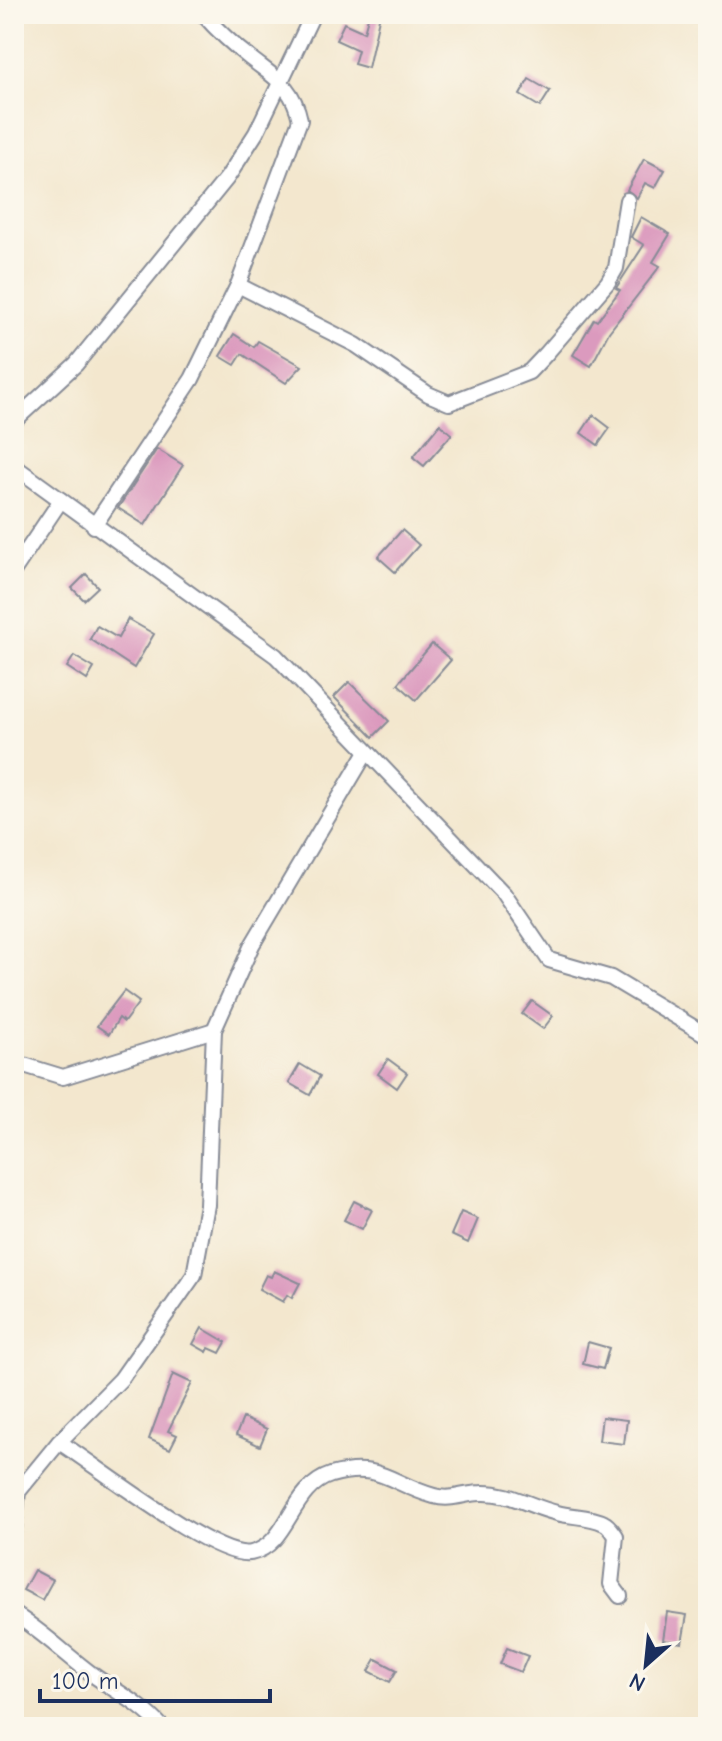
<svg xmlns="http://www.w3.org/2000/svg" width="722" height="1741" viewBox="0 0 722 1741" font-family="'Comic Neue',sans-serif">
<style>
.building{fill:#db9abe}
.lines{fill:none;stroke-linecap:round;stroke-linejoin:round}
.minor-casing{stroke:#878b96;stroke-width:18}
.minor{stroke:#fff;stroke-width:14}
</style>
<rect width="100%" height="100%" fill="#fbf7ec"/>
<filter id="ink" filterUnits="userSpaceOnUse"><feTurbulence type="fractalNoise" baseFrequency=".0125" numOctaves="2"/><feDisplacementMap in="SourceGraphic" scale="16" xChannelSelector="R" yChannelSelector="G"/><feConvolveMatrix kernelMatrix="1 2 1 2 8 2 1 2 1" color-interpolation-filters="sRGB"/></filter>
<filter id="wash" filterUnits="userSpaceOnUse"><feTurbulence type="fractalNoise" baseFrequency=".006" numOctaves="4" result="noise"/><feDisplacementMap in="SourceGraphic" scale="32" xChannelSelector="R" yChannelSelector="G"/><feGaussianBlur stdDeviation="1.8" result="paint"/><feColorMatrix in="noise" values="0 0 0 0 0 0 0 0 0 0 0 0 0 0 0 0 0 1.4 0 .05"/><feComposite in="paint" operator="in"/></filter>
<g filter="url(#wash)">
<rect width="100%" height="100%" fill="#f3e7ce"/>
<g id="blocks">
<g class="building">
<path d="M369 14H380L368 68 354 64 358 50 336 40 344 23 364 32Z"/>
<path d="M529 79 550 91 540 107 520 95Z"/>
<path d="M644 159 665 170 655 188 645 183 637 198 627 190Z"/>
<path d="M641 217 670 234 653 262 660 266 609 332 591 366 573 355 594 319 597 321 620 290 616 288 644 245 631 237Z"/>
<path d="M234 334 254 347 258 341 302 366 286 383 242 354 235 365 220 356Z"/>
<path d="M593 415 610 428 598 445 581 433Z"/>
<path d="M440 424 452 434 424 466 413 457Z"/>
<path d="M157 449 183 465 145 525 118 508Z"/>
<path d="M402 530 419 545 395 572 378 557Z"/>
<path d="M86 574 98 587 84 600 72 588Z"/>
<path d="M128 619 154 634 134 668 90 639 97 626 118 638Z"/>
<path d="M432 644 451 660 416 700 398 684Z"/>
<path d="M74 656 94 668 87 680 67 667Z"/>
<path d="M349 682 389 721 373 737 334 697Z"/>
<path d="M124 991 139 1002 124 1022 119 1018 109 1034 97 1026Z"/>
<path d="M532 1001 553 1016 543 1029 522 1014Z"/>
<path d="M388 1059 407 1073 397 1088 378 1074Z"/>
<path d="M300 1064 320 1076 310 1095 289 1083Z"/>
<path d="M354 1201 372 1210 362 1229 344 1220Z"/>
<path d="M461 1212 478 1219 468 1243 451 1235Z"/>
<path d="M274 1271 300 1283 292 1298 287 1295 283 1302 259 1289 266 1275 271 1277Z"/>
<path d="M202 1328 226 1342 220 1353 209 1348 207 1352 193 1344Z"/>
<path d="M588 1342 609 1348 603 1369 583 1364Z"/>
<path d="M173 1374 192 1383 168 1431 177 1435 170 1449 149 1439Z"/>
<path d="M602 1417 627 1420 624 1444 599 1441Z"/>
<path d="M243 1418 267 1429 260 1446 236 1435Z"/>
<path d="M34 1570 53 1580 42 1600 23 1590Z"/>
<path d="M667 1612 687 1615 682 1643 663 1640Z"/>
<path d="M507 1648 528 1656 521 1672 500 1664Z"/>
<path d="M376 1659 397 1670 390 1682 369 1671Z"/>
</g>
</g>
</g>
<g filter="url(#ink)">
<use href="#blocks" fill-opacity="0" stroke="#878b96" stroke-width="2"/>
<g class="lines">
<g class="minor-casing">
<g id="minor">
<path d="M238 285 356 345 428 394 449 403 529 372 546 354 608 282 616 268 627 200"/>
<path d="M14 421 76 364 227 178 256 133 313 14"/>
<path d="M14 466 276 656 504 894 549 960 611 978 708 1036"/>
<path d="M94 526 192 379 238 285 300 120C293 86 275 78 250 58 233 45 217 30 203 14"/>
<path d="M14 570 61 500"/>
<path d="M14 1062 63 1077 214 1030"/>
<path d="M59 1442C95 1464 215 1560 251 1553 289 1545 290 1488 331 1475 379 1461 391 1484 434 1496 452 1501 464 1493 481 1493 510 1492 531 1507 557 1513 571 1517 591 1516 604 1523 609 1525 613 1532 616 1536L611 1584 620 1596"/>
<path d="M14 1529 18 1492 59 1442 121 1379 194 1275 207 1205 214 1030 252 945 366 753"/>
<path d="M14 1614C43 1632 66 1655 93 1675 117 1692 141 1704 162 1727"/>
</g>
</g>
<use href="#minor" class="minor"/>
</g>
</g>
<rect width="722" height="1741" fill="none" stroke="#fbf7ec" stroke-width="48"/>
<g transform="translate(646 1665) rotate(207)" stroke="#fbf7ec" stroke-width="6" paint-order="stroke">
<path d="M0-6L14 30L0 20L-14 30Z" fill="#1b2f5e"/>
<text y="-12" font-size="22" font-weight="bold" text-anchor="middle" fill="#1b2f5e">N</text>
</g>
<path d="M40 1689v12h230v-12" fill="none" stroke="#1b2f5e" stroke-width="4"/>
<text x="52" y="1689" font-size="24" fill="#1b2f5e" stroke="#fbf7ec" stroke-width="6" paint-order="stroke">100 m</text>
</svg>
